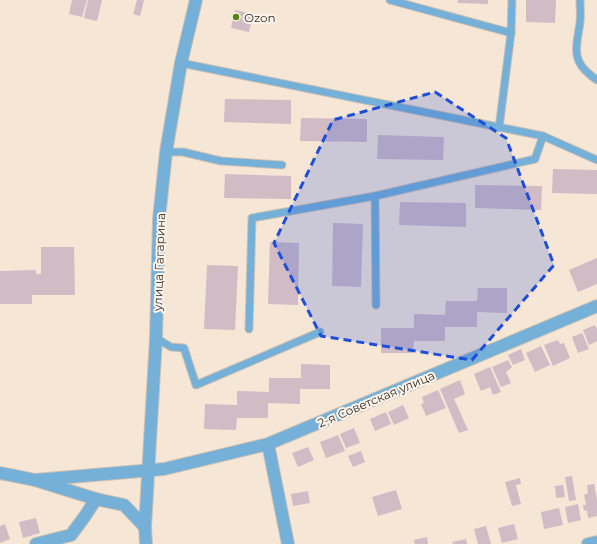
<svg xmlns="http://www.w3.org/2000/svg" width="597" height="544" viewBox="0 0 597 544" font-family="Montserrat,sans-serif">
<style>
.building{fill:#d1bbc5}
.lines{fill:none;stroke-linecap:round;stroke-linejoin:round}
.lane-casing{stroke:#cfc1b3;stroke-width:9}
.street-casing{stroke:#cfc1b3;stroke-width:14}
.lane{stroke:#74b0d7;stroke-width:7}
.street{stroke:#74b0d7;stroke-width:12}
.marked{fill:#1d4ed8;fill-opacity:0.2;stroke:#1d4ed8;stroke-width:3;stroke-dasharray:8 5;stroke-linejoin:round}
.poi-dot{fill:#548415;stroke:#fef4eb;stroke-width:1.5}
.labels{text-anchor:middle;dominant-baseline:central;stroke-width:4;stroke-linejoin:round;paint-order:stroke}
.poi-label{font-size:12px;fill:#332d27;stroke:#fef4eb;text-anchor:start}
.street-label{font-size:12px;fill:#332d27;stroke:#fef4eb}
</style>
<rect width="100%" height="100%" fill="#f6e6d6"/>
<g class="building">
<path d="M72 0H87L82 17 69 14Z"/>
<path d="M88 0H102L97 21 84 18Z"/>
<path d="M137 0H144L140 16 133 14Z"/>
<path d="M458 0H488V4L458 3Z"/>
<path d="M526 0H556L555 23 526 22Z"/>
<path d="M235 10 253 14 249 32 231 28Z"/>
<path d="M225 99 291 100V124L224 122Z"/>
<path d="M301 118 367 119V142L300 141Z"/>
<path d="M378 135 444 137 443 160 377 159Z"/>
<path d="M553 169 597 170V194L552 193Z"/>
<path d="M225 174 291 176V199L224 198Z"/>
<path d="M475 185 542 186 541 210 475 208Z"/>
<path d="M400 202 466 203V227L399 225Z"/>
<path d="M333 223 363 224 361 287 332 286Z"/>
<path d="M270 242 299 243 298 305 268 304Z"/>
<path d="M41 247H74L75 295H32V304H0V271L36 270V274H41Z"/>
<path d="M597 258V284L578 292 569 270Z"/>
<path d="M207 265 238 266 235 330 204 329Z"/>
<path d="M478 288H507V313L477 312V327H445V341H414L413 353H381V328H414V314L445 315 446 301H477Z"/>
<path d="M595 325 597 329V341L589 345 583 330Z"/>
<path d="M582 333 589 349 578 353 572 337Z"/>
<path d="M558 340 560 344 564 343 570 358 553 366 544 345Z"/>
<path d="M541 346 550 365 535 372 526 353Z"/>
<path d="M521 349 525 360 513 365 508 355Z"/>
<path d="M508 360 512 367 506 372 511 383 501 387 492 367Z"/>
<path d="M301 364 330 365V389H300V404L268 403V418H237L236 430 204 429 205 404 237 405V391L269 392V378H301Z"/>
<path d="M490 367 501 392 493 395 490 387 481 391 474 374Z"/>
<path d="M460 380 465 394 454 399 468 430 459 433 440 389Z"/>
<path d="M438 390 446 408 426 416 421 404 424 403 422 397Z"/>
<path d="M403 405 409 418 394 425 388 412Z"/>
<path d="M386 412 391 424 375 431 370 419Z"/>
<path d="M354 428 360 443 346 448 340 434Z"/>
<path d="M338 435 345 451 326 458 320 442Z"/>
<path d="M308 447 314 460 298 467 292 453Z"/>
<path d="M361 451 365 462 353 467 348 456Z"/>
<path d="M572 476 576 500 569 501 565 477Z"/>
<path d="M520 478 521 484 516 485 521 504 512 506 505 482Z"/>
<path d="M594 484 597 500V516L588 518 587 510 584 511 583 505H586L584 495 588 493 587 485Z"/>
<path d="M563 485 565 497 556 498 555 486Z"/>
<path d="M396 490 402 509 378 516 372 497Z"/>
<path d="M308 491 310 503 293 506 291 494Z"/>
<path d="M578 504 581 520 568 523 565 507Z"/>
<path d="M559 508 563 525 544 529 541 512Z"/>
<path d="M36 518 40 533 23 538 19 522Z"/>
<path d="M5 524 10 539 0 543V526Z"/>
<path d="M514 524 518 539 502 543 498 528Z"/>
<path d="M486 526 491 544H478L474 529Z"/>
<path d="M427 537 428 544H415L414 540Z"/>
<path d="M466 539 467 544H453L452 542Z"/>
</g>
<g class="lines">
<g class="lane-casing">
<g id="lane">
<path d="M390 0 511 33 512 0"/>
<path d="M580 0C580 7 581 15 580 22 578 40 571 56 585 70 589 74 592 77 597 80"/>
<path d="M181 63 543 136 535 159 375 196 252 218 249 329"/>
<path d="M499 128 511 33"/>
<path d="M543 136 597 160"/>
<path d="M166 152H183L221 161 282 165"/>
<path d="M375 196 376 305"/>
<path d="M156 338 171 347 184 348 196 385 320 332"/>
</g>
</g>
<g class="street-casing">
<g id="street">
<path d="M268 444 288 544"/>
<path d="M0 473 35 480 96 499 124 505 145 527"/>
<path d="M35 480 164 469 268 444 597 306"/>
<path d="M36 544 71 535 85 516 96 499"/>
<path d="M146 544 145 527 156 338 159 219 166 152 181 63 196 0"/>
<path d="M588 544 597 542"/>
</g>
</g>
<use href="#lane" class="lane"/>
<use href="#street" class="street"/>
</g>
<path class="marked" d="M435 92 506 138 554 265 472 360 321 336 274 243 333 120Z"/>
<circle class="poi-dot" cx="236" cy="17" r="4"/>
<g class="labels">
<g class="poi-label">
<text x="244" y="17">Ozon</text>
</g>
<g class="street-label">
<text transform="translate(159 262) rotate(-88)">улица Гагарина</text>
<text transform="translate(376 399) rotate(-23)">2-я Советская улица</text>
</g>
</g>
</svg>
